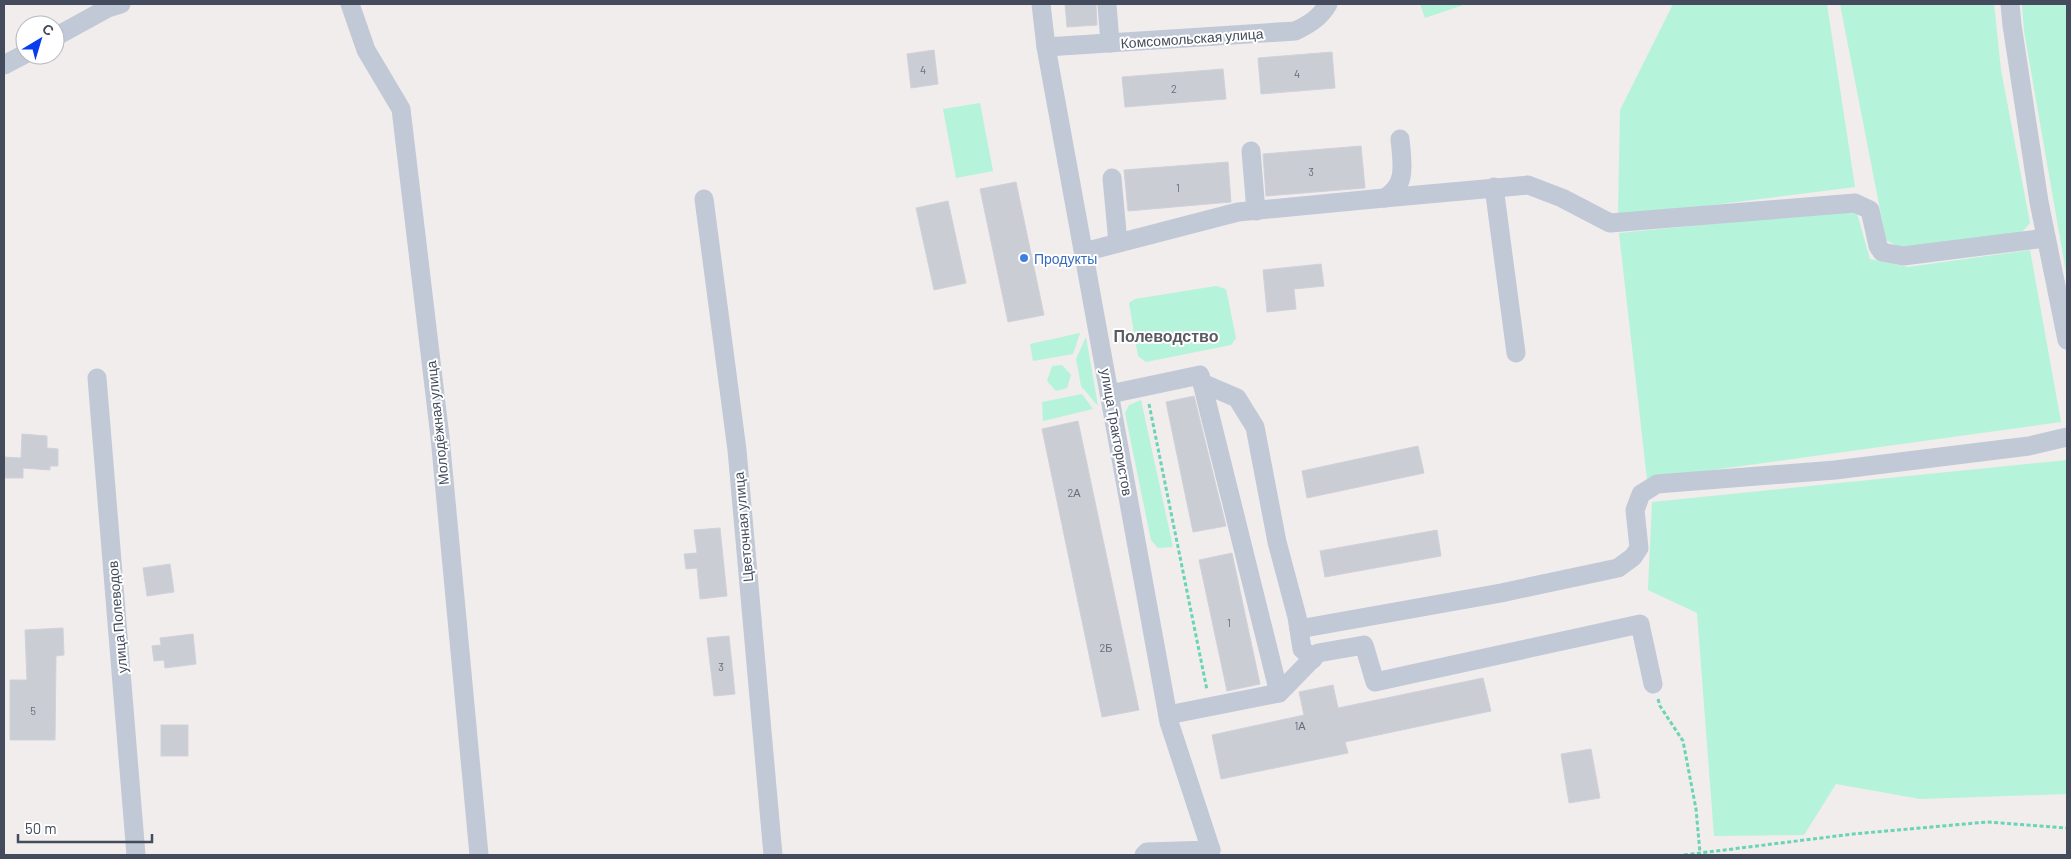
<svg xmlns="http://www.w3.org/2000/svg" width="2071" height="859" viewBox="0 0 2071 859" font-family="Barlow,sans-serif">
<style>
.green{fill:#b5f3da}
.building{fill:#cbcdd5;stroke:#d0d1d9}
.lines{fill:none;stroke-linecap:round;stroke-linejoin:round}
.path{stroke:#6ad4b6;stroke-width:3;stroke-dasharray:4 2.5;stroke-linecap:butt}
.minor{stroke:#c1c8d6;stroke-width:19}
.shop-dot{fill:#3f7fe0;stroke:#fff;stroke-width:2}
.labels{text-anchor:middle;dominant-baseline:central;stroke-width:4;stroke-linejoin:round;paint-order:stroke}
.number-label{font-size:11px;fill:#656c7a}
.street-label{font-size:14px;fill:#434b5c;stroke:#fff}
.shop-label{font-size:14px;fill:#366cbe;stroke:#fff;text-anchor:start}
.quarter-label{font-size:16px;font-weight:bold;fill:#595b62;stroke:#fff}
</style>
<rect width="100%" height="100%" fill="#f0edec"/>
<g class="green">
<path d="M1420 4H1466L1425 18Z"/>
<path d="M1673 4H1827L1855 187 1618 217 1620 110Z"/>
<path d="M1840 4H1994L2001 70 2030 223 2021 233 1902 249 1886 240Z"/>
<path d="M2022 4H2067V278L2024 31Z"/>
<path d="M980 103 993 171 956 178 943 109Z"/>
<path d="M1856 210 1870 259 1908 267 2030 250 2061 422 1647 479 1619 233Z"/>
<path d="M1216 286 1226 289 1236 338 1231 345 1146 362 1138 356 1129 303 1135 299Z"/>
<path d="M1080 333 1073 354 1033 361 1030 344Z"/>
<path d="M1086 337 1098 406 1081 386 1076 359Z"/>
<path d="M1062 365 1071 375 1067 388 1056 391 1047 381 1052 366Z"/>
<path d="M1082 394 1093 409 1043 421 1042 402Z"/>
<path d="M1141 400 1173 547 1158 548 1151 540 1125 413 1129 405Z"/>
<path d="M2067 460V794L1920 799 1836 784 1804 835 1714 836 1697 613 1648 590 1652 502Z"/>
</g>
<g class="building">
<path d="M1065 4H1096L1097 25 1067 27Z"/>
<path d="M934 50 938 84 911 88 907 54Z"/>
<path d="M1332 52 1335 88 1261 94 1258 58Z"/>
<path d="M1223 69 1226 99 1125 107 1122 77Z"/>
<path d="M1361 146 1365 188 1266 196 1263 154Z"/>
<path d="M1228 162 1231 202 1128 211 1124 170Z"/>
<path d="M1016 182 1044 315 1008 322 980 189Z"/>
<path d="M948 201 966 283 934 290 916 208Z"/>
<path d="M1321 264 1324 286 1294 289 1296 309 1267 312 1263 270Z"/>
<path d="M1194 396 1226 526 1193 532 1166 402Z"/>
<path d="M1078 421 1139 710 1102 717 1042 429Z"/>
<path d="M22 434 47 436V448L58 449V466H50V470L23 468V478H4V457L21 458Z"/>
<path d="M1418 446 1424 473 1307 498 1302 471Z"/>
<path d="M720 528 727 596 700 599 697 568 686 569 684 554 697 553 694 530Z"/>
<path d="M1437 530 1441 556 1325 577 1320 551Z"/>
<path d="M1232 553 1260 684 1227 691 1199 560Z"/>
<path d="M170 564 174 592 147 596 143 568Z"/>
<path d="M63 628 64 655 56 656 55 740H10V680H27L25 630Z"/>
<path d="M193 634 196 664 165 668 164 660 154 661 152 646 161 645 160 638Z"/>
<path d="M729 636 735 694 714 696 707 638Z"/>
<path d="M1483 678 1491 711 1345 742 1348 753 1221 779 1212 735 1304 715 1299 692 1333 685 1338 708Z"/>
<rect x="161" y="725" width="27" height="31"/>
<path d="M1591 749 1600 798 1569 803 1561 754Z"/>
</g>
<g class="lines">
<g class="path">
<path d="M1149 404 1207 690"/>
<path d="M1658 699 1660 706 1683 741 1696 809 1700 853"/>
<path d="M1684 855 1853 834 1987 822 2067 828"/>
</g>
<g class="minor">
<path d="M350 4 366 50 401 109 440 437 479 855"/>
<path d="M1041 4 1046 47 1169 722 1211 850 1210 855"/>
<path d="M1107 4 1110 43"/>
<path d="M2010 4 2012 25 2039 202 2067 340"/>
<path d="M55 37 108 8 121 4"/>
<path d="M1046 47 1295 31C1308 25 1320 18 1328 4"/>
<path d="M4 65 25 54"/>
<path d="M1251 151 1256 211"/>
<path d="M1112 178 1118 243"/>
<path d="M1494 187 1516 353"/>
<path d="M1384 198 1528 185 1562 198 1610 223 1855 203 1870 210 1878 246 1882 252 1903 256 2046 238"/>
<path d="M704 199 737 450 773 855"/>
<path d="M1084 252 1238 212 1384 198C1408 186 1402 162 1400 139"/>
<path d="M97 378 136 855"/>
<path d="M1202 383 1237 398 1255 427 1277 542 1297 617 1302 649 1313 659"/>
<path d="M1110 394 1200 375 1279 693 1168 715"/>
<path d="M1299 629 1501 593 1618 568 1633 557 1639 548 1635 510 1641 494 1657 484 1835 470 2029 446 2067 437"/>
<path d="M1279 693 1318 653 1364 645 1375 682 1640 624 1653 684"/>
<path d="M1144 855 1147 852 1211 850"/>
</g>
</g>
<circle class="shop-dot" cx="1024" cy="258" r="5"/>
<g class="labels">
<g class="number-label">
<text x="923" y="69">4</text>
<text x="1297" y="73">4</text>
<text x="1174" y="88">2</text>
<text x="1311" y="171">3</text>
<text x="1178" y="187">1</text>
<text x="1074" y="492">2А</text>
<text x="1229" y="622">1</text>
<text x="1106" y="647">2Б</text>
<text x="721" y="666">3</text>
<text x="33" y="710">5</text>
<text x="1300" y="725">1А</text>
</g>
<g class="street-label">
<text transform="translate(1192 38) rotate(-4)">Комсомольская улица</text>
<text transform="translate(437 423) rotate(-96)">Молодёжная улица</text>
<text transform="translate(1117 432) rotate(80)">улица Трактористов</text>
<text transform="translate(743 527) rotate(-95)">Цветочная улица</text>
<text transform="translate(117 617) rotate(-95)">улица Полеводов</text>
</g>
<g class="shop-label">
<text x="1034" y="258">Продукты</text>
</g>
<g class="quarter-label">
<text x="1166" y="335">Полеводство</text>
</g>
</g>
<rect width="2071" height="859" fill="none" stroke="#434b5c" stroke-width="10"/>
<g transform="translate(40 40) rotate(38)"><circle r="24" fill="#ffffff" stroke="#b4b7be"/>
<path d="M0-4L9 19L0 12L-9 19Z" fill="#073cef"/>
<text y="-8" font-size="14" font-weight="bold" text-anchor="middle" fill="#434b5c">С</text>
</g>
<path d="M18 834v8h134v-8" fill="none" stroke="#434b5c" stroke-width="2.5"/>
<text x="25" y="834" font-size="15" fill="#434b5c" stroke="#ffffff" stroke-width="4" paint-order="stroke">50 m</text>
</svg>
